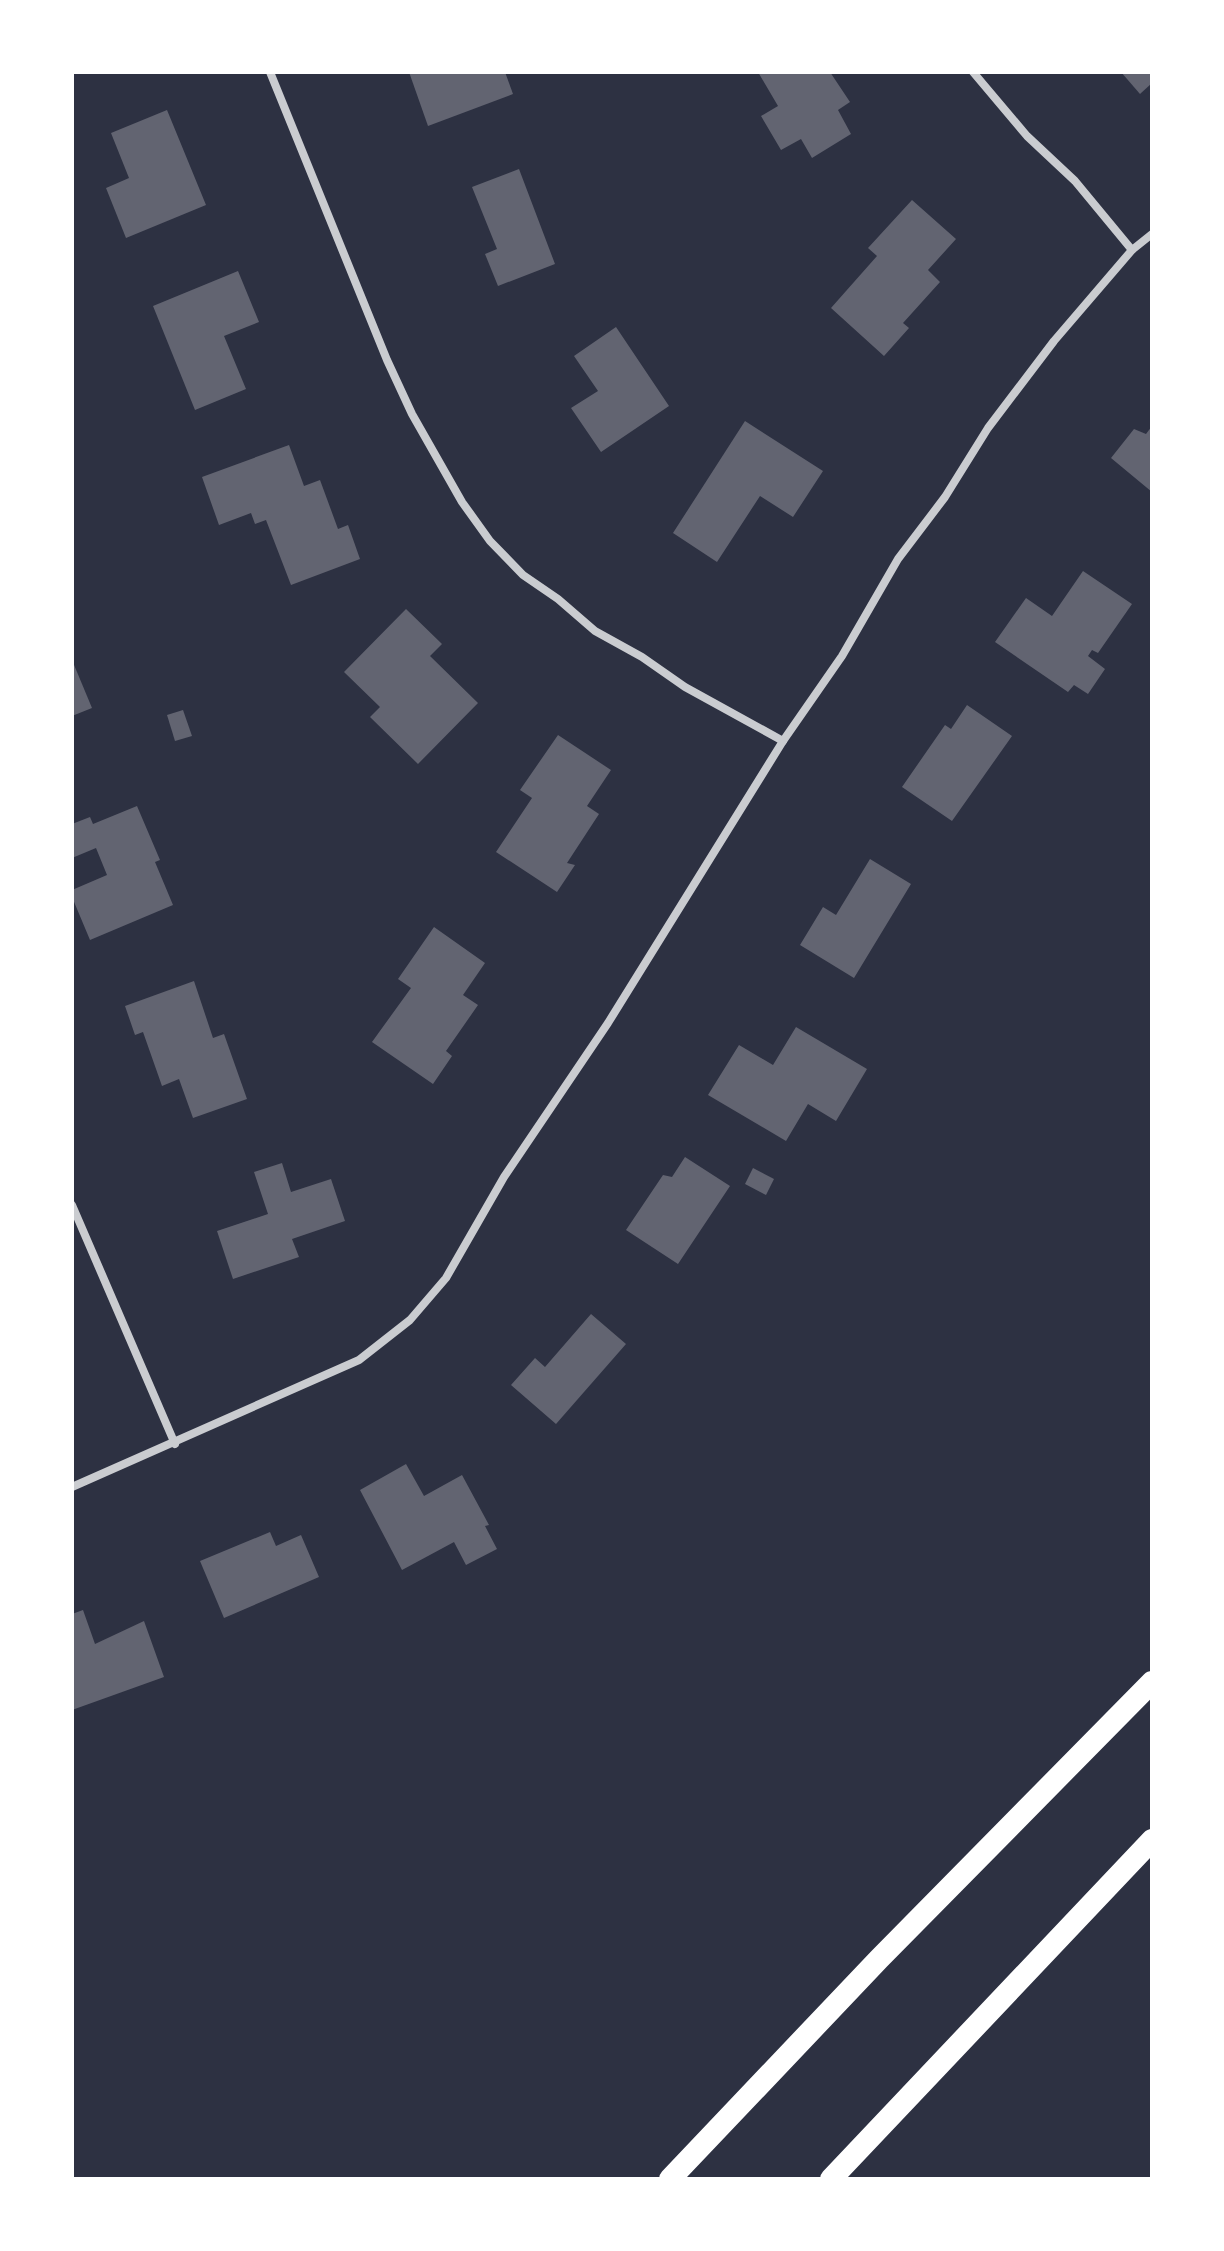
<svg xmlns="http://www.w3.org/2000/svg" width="1224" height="2251" viewBox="0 0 1224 2251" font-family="'Varela Round',sans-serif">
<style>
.building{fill:#626471}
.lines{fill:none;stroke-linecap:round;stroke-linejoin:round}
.minor{stroke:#caccd0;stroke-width:8}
.trunk{stroke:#fff;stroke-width:22}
</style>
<rect width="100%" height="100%" fill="#2d3142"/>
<g class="building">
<path d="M409 72H505L513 94 428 126Z"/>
<path d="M758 72H830L850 102 838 110 851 134 812 158 801 139 781 150 761 116 778 106Z"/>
<path d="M1121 72H1152V83L1140 94Z"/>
<path d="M167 110 206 205 126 238 106 188 129 178 111 133Z"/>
<path d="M519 169 555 264 498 286 485 254 497 249 472 187Z"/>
<path d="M912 200 956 239 928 270 940 282 903 323 909 328 884 356 831 308 877 256 868 248Z"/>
<path d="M238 271 259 322 224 336 246 389 195 410 153 306Z"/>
<path d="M616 327 669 406 601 452 571 408 598 391 574 356Z"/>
<path d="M745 421 823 471 793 517 760 496 717 562 673 533Z"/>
<path d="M1152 426V492L1111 458 1134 429 1146 434Z"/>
<path d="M289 445 304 486 320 480 338 529 348 525 360 559 291 585 266 520 255 524 251 513 219 525 202 477Z"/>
<path d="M1083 571 1132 604 1098 653 1092 650 1088 656 1105 669 1088 694 1074 685 1068 692 995 642 1026 598 1052 616Z"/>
<path d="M406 609 442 644 430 656 478 703 418 764 370 717 380 707 344 672Z"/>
<path d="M72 660 92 708 72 716Z"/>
<path d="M967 705 1012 736 952 821 902 787 945 725 951 729Z"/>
<path d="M183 710 192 736 175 741 167 715Z"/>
<path d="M558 735 611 770 587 806 599 814 567 863 575 865 557 892 496 852 532 798 520 790Z"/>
<path d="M137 806 160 860 155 862 173 905 90 940 72 897V890L107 875 96 848 72 858V824L90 817 93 824Z"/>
<path d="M870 859 911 884 854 978 800 945 823 907 836 915Z"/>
<path d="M434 927 485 963 463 995 478 1005 446 1051 452 1056 433 1084 372 1042 411 988 398 979Z"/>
<path d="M194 981 213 1038 224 1034 247 1099 193 1118 179 1079 162 1086 143 1032 135 1035 125 1006Z"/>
<path d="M796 1027 867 1069 836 1121 808 1104 786 1141 708 1095 739 1045 773 1065Z"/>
<path d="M685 1157 730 1186 678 1264 626 1230 663 1175 672 1177Z"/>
<path d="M282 1163 291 1192 331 1179 345 1221 292 1239 299 1257 233 1279 217 1231 268 1214 254 1172Z"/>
<path d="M753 1168 774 1179 766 1195 745 1184Z"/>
<path d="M591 1314 626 1344 556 1424 511 1385 535 1358 545 1367Z"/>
<path d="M406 1464 424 1496 462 1475 489 1525 485 1526 497 1549 466 1565 454 1542 402 1570 360 1490Z"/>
<path d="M270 1532 276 1546 301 1535 319 1577 224 1618 200 1561Z"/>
<path d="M83 1610 95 1644 144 1621 164 1677 72 1710V1614Z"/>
</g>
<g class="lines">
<g class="minor">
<path d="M270 72 387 360 412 414 462 502 490 541 523 575 558 599 595 631 642 657 685 687 783 741"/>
<path d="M973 72 1027 136 1075 181 1132 250"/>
<path d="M72 1205 175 1444"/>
<path d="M72 1487 359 1360 410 1320 446 1278 504 1177 608 1023 783 741 842 656 898 559 945 497 988 428 1054 341 1132 250 1152 234"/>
</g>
<g class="trunk">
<path d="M670 2179 879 1959 1152 1682"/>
<path d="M831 2179 1152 1840"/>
</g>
</g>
<rect width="1224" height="2251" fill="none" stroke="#ffffff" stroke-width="148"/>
</svg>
